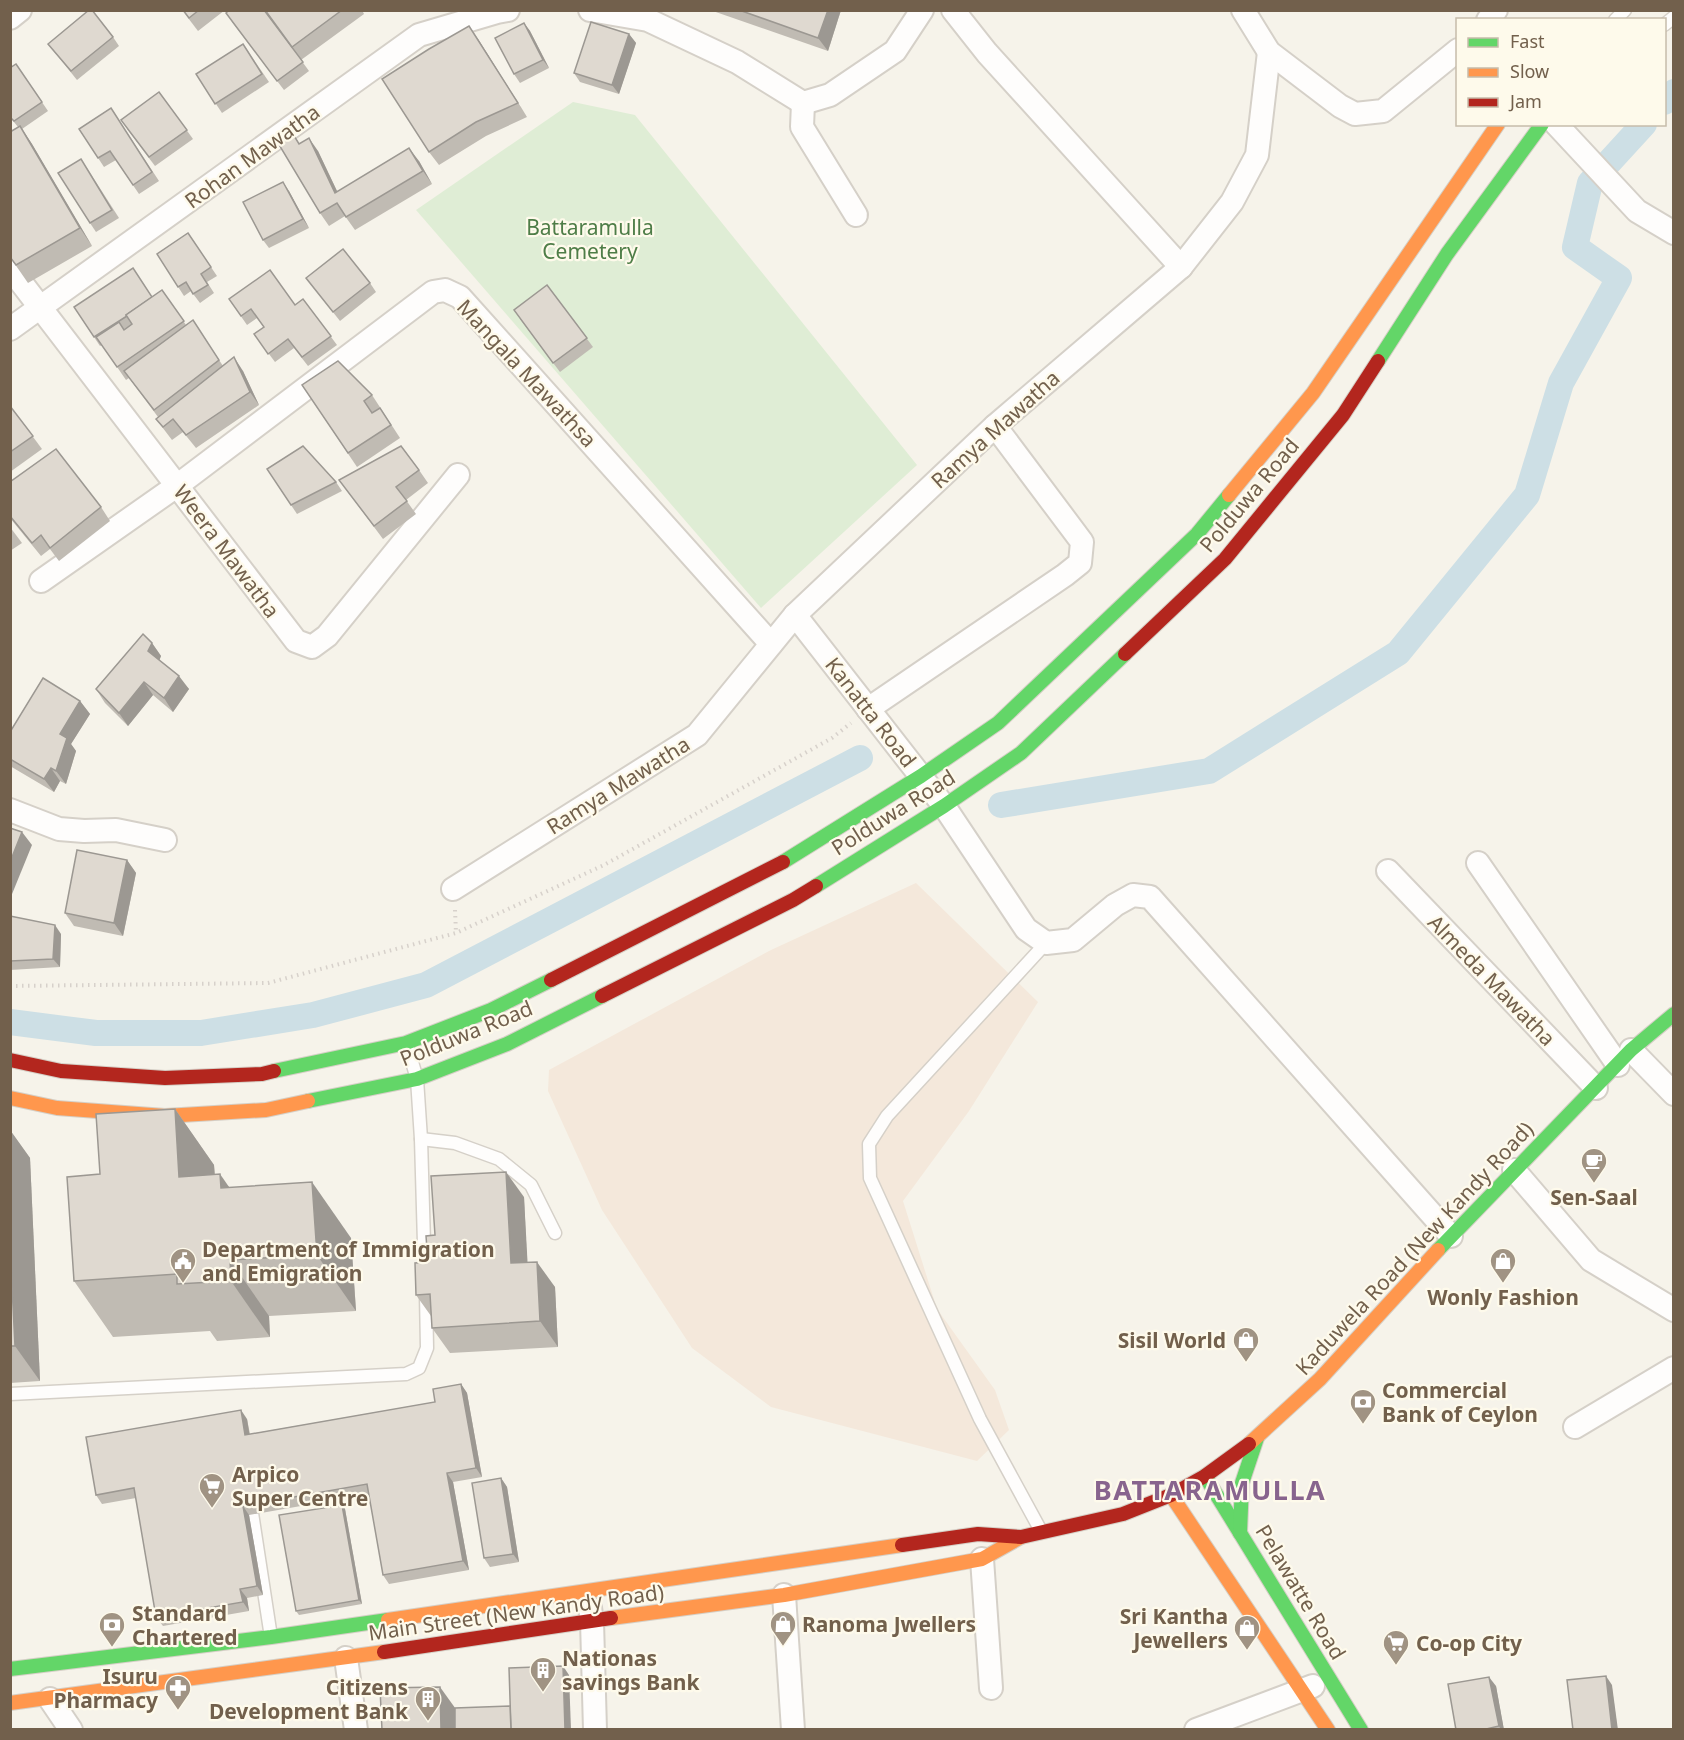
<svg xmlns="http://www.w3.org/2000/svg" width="1684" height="1740" viewBox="0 0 1684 1740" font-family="'Noto Sans',sans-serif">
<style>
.commercial{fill:#f4e8db}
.green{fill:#dfedd5}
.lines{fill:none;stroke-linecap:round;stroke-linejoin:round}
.canal{stroke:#cddfe5;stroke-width:26}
.lane-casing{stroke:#d5d0c8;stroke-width:15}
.street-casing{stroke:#d5d0c8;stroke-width:26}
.fast-casing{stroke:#d5cfc6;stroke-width:16}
.slow-casing{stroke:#d5cfc6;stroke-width:16}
.jam-casing{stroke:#d5cfc6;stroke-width:16}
.path{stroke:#d7d1cb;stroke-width:4;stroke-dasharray:1.5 4.5;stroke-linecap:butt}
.lane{stroke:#fefdfc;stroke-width:12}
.street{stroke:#fefdfc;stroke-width:22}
.fast{stroke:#63d668;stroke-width:14}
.slow{stroke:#ff974d;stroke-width:14}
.jam{stroke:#b3261e;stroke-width:14}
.wall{fill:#c0bbb3}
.shaded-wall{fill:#9c9892}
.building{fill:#dfd9d0;stroke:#9c9892;stroke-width:1.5}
.labels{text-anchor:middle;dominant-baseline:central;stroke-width:4.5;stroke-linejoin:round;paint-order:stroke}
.street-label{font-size:21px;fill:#72604c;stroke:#fefaeb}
.park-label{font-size:21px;fill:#4e7d47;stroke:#fefaeb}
.poi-label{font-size:21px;font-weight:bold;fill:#72604c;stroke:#fefaeb;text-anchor:start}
.district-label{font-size:27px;font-weight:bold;letter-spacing:1.5px;fill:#88648e;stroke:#fefaeb}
</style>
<rect width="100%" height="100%" fill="#f6f3ea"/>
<path class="commercial" d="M916 883 1038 1002 969 1111 903 1201 937 1309 995 1390 1009 1430 977 1461 771 1407 692 1348 602 1210 548 1091 549 1070 771 950Z"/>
<path class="green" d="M573 102 635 115 917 465 761 608 416 210Z"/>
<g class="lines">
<g class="canal">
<path d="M1664 102 1674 92"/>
<path d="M1001 805 1209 771 1398 653 1527 495 1561 383 1619 278 1575 247 1590 183 1644 124"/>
<path d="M10 1022 96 1033H201L313 1015 426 985 860 758"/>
</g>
<g class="lane-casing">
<g id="lane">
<path d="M1615 20 1625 10"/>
<path d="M1664 25 1674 17"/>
<path d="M407 1045 417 1079 421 1139 425 1278"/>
<path d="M421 1139 455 1143 499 1159 531 1185 555 1233"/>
<path d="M10 1394 406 1374 419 1368 427 1348 426 1295"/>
<path d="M250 1500 271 1637"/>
<path d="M1041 1531 980 1419 870 1178 869 1144 887 1116 1046 943"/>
</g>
</g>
<g class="street-casing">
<g id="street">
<path d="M590 10 648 20 737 62 803 103 830 95 895 51 922 10"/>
<path d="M953 10 987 53 1181 267"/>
<path d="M1243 10 1269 52 1340 106 1355 114 1383 111 1458 50"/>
<path d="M10 18 20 10"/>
<path d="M1488 20 1496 10"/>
<path d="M803 103 802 127 856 215"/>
<path d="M1556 124 1637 211 1674 233"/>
<path d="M10 268 296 641 312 647 327 636 458 475"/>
<path d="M10 329 419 35 497 12 508 10"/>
<path d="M41 581 178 485 433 292 445 290 460 297 771 644"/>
<path d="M795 615 944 806 1026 929 1046 943 1073 940 1115 905 1133 895 1150 897 1451 1236"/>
<path d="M868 709 1065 575 1080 563 1082 542 995 426"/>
<path d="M10 810 59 829 84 831 116 830 165 840"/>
<path d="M1478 863 1618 1065"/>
<path d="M1388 871 1596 1088"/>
<path d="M453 889 697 735 795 615 995 426 1181 267 1232 202 1257 155 1269 52"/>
<path d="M1631 1050 1674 1094"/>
<path d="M1514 1170 1591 1260 1674 1310"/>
<path d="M1575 1427 1674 1368"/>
<path d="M982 1559 991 1688"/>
<path d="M784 1595 793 1730"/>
<path d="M590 1608 592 1621 595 1730"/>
<path d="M346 1658 356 1730"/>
<path d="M50 1699 71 1730"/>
<path d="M1196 1730 1313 1686"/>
</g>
</g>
<g class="fast-casing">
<g id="fast">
<path d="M1378 361 1447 254 1542 124"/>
<path d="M783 862 921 776 998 723 1197 534 1229 495"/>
<path d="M816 886 944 806 1021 753 1125 654"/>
<path d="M274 1071 406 1043 491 1010 551 980"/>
<path d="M308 1101 417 1079 507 1044 602 996"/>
<path d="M1438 1250 1631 1050 1674 1014"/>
<path d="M1205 1476 1361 1730"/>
<path d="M1240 1533 1242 1483 1257 1438"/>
<path d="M10 1669 271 1637 388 1620"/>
</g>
</g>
<g class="slow-casing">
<g id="slow">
<path d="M1229 495 1313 393 1498 124"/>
<path d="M10 1098 57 1108 165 1116 266 1110 308 1101"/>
<path d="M1249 1444 1320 1379 1438 1250"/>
<path d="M1171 1495 1328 1730"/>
<path d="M611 1618 784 1595 982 1559 1021 1537"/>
<path d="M388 1620 902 1545"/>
<path d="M10 1703 384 1652"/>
</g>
</g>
<g class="jam-casing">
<g id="jam">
<path d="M1125 654 1225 559 1343 415 1378 361"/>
<path d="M551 980 783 862"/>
<path d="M602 996 793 900 816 886"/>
<path d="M10 1060 61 1071 165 1078 262 1074 274 1071"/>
<path d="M902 1545 978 1534 1021 1537 1123 1514 1171 1495 1205 1476 1249 1444"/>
<path d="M384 1652 611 1618"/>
</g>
</g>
<g class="path">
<path d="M455 910 456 933"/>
<path d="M10 986 268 983 456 933 604 865 832 738 851 723"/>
</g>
<use href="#lane" class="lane"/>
<use href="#street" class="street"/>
<use href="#fast" class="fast"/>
<use href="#slow" class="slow"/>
<use href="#jam" class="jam"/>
</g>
<g class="wall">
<path d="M182 10H225L198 31Z"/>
<path d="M229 10H362L364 14 301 60 309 71 284 90 232 22Z"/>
<path d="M710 10H841L828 51Z"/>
<path d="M524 23 530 31 549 68 520 83 514 74Z"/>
<path d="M629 34 636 43 619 94 580 82 574 73Z"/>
<path d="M113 37 119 46 77 80 48 44Z"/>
<path d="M478 39 527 117 486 136 439 165 429 152Z"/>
<path d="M243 44 269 82 222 113 196 74Z"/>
<path d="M16 64 48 111 22 129 32 144 92 246 28 283 10 257V131H11L18 127 10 117Z"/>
<path d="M159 92 193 139 155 166 127 129Z"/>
<path d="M111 108 159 181 139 194 116 160 104 167 79 129Z"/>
<path d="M293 134 299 143 318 151 337 191 419 161 432 184 355 230 345 216 329 226 320 213Z"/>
<path d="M87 168 119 218 96 232 90 223Z"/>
<path d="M289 191 309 228 269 248 263 240Z"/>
<path d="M188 233 217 276 207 282 214 293 200 303 191 291 184 296 157 254Z"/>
<path d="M306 278 370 283 376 292 340 321Z"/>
<path d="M547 285 593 347 560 372 520 319Z"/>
<path d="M162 290 186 325 193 320 223 366 243 371 259 405 196 448 183 432 172 440 156 419 158 417 129 378 126 380 102 345 100 346 74 307 152 297Z"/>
<path d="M229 299 295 305 303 299 337 345 308 366 294 348 275 362 254 334 264 327 257 318 247 325Z"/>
<path d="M302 385 372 395 400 438 357 467Z"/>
<path d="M10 406 42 449 10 472Z"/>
<path d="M419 470 428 483 406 500 416 514 383 539 339 480Z"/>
<path d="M10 482 101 507 110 521 59 561 50 549 41 556 10 518Z"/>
<path d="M336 482 342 491 297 514 291 505Z"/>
<path d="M10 527 22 543 10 551Z"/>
<path d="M152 643 161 656 159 660 189 689 173 712 153 695 128 726 105 703 96 689Z"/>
<path d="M80 701 90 714 71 744 76 751 66 784 60 781 54 792 10 766V732Z"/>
<path d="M127 860 136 873 123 936 74 926 65 913Z"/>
<path d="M10 916 61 934 60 967 10 970Z"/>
<path d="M175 1109 214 1165 215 1175 229 1187 351 1238 356 1311 269 1316 270 1337 217 1341 210 1331 113 1337 74 1281 100 1174Z"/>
<path d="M10 1130 30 1158 40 1381 10 1383Z"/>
<path d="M524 1197 527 1262 555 1287 558 1347 450 1353 432 1328 431 1316 416 1295 428 1262 435 1235Z"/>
<path d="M461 1384 467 1393 482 1477 453 1482 469 1570 389 1584 383 1575 369 1494 249 1515 263 1595 247 1598 249 1611 163 1626 156 1617 136 1498 102 1504 96 1495 247 1419 250 1434 435 1402Z"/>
<path d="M501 1478 507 1487 519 1562 490 1567 484 1558Z"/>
<path d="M342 1505 345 1509 362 1604 299 1615 296 1611Z"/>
<path d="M1496 1686 1504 1730H1456Z"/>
</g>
<g class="shaded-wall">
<path d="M828 10H841L828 51 818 38Z"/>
<path d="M524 23 530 31 549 68 543 60Z"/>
<path d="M469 26 478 39 527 117 518 103Z"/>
<path d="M629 34 636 43 619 94 612 85Z"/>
<path d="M20 126 32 144 92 246 80 228Z"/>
<path d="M309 138 318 151 344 206 335 193Z"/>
<path d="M409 148 419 161 432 184 423 171Z"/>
<path d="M283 182 289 191 309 228 303 219Z"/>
<path d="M234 357 243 371 259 405 250 392Z"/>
<path d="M152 643 161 656 158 664 148 651Z"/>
<path d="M179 676 189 689 173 712 164 698Z"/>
<path d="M144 682 153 695 128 726 119 713Z"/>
<path d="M80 701 90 714 71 744 76 751 66 784 56 771 60 734Z"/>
<path d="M51 768 60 781 54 792 44 779Z"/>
<path d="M22 832 32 845 10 899V862Z"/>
<path d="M127 860 136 873 123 936 114 923Z"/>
<path d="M55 925 61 934 60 967 53 959Z"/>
<path d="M175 1109 214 1165 218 1233 179 1177Z"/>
<path d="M10 1130 30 1158 40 1381 15 1346 10 1247Z"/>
<path d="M506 1172 524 1197 529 1289 511 1263Z"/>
<path d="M220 1174 259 1230 221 1188Z"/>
<path d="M312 1182 351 1238 356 1311 317 1255Z"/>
<path d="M230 1260 269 1316 270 1337 231 1281Z"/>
<path d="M537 1262 555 1287 558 1347 540 1321Z"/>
<path d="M461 1384 467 1393 482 1477 476 1468Z"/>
<path d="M241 1410 247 1419 251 1444 245 1435Z"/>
<path d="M447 1473 453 1482 469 1570 463 1561Z"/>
<path d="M501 1478 507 1487 519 1562 513 1554Z"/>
<path d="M342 1505 345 1509 362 1604 359 1600Z"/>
<path d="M243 1506 249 1515 263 1595 257 1586Z"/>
<path d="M240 1589 247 1598 249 1611 243 1602Z"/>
<path d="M563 1666 569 1675 571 1730H565Z"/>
<path d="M1606 1676 1612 1685 1618 1730H1612Z"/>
<path d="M1489 1677 1496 1686 1504 1730H1501L1499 1726Z"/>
<path d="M440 1687 458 1712V1730H441Z"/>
</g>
<g class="building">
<path d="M89 10H92L113 37 71 71 48 44Z"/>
<path d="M183 10H199L189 18Z"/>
<path d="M229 10H264L303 62 277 81 226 13Z"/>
<path d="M265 10H342L292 47Z"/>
<path d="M739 10H828L818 38Z"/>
<path d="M591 22 629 34 612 85 574 73Z"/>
<path d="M524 23 543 60 514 74 495 38Z"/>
<path d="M469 26 518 103 476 122 429 152 382 79 429 49Z"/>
<path d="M243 44 262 74 215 104 196 74Z"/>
<path d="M16 64 42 102 14 121 10 117V68Z"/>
<path d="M159 92 187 130 149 157 121 120Z"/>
<path d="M111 108 152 172 133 185 110 151 98 158 79 129Z"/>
<path d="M20 126 80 228 16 265 10 257V132Z"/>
<path d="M293 134 299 144 309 138 335 193 409 148 423 171 346 217 337 203 320 213 278 143Z"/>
<path d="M81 159 112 210 90 223 58 173Z"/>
<path d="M283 182 303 219 263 240 243 202Z"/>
<path d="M188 233 211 267 201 274 208 285 193 294 186 282 178 287 157 254Z"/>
<path d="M343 249 370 283 333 312 306 278Z"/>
<path d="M133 268 152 297 126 315 127 316 94 337 74 307Z"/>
<path d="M270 270 295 305 303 299 331 336 302 357 288 339 268 354 254 334 264 327 251 309 241 316 229 299Z"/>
<path d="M547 285 587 338 553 363 514 310Z"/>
<path d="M162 290 184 321 117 367 96 337 119 322 124 330 132 324 126 315Z"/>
<path d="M193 320 219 360 154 410 124 371Z"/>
<path d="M234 357 250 392 186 435 173 419 163 427 156 419Z"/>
<path d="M338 361 372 395 364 401 372 413 380 408 391 425 348 453 302 385Z"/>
<path d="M10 406 33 436 10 452Z"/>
<path d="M303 446 336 482 291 505 267 469Z"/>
<path d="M401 446 419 470 396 487 407 501 374 526 339 480Z"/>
<path d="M56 449 101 507 50 548 41 535 32 543 10 516V482Z"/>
<path d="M143 634 152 643 148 651 179 676 164 698 144 682 119 713 96 689Z"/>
<path d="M43 678 80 701 60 734 67 738 56 771 51 768 44 779 10 759V732Z"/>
<path d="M10 828 22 832 10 862Z"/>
<path d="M77 850 127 860 114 923 65 913Z"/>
<path d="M10 916 55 925 53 959 10 961Z"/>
<path d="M175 1109 179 1177 220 1174 221 1188 312 1182 317 1255 230 1260 231 1281 177 1284V1274L74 1281 67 1177 100 1174 96 1114Z"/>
<path d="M506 1172 511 1263 537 1262 540 1321 432 1328 430 1294 416 1295 415 1263 428 1262 426 1236 435 1235 431 1176Z"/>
<path d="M10 1247 15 1346H10Z"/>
<path d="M461 1384 476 1468 447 1473 463 1561 383 1575 367 1484 243 1506 257 1586 240 1589 243 1602 156 1617 134 1488 96 1495 86 1437 241 1410 245 1435 435 1402 433 1389Z"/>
<path d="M501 1478 513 1554 484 1558 472 1483Z"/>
<path d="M342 1505 359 1600 296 1611 279 1515Z"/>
<path d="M563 1666 565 1730H511L509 1668Z"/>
<path d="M1606 1676 1612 1730H1573L1567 1680Z"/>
<path d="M1489 1677 1499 1726 1482 1730H1456L1448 1684Z"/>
<path d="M440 1687 441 1730H382L380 1688Z"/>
<path d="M510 1706 511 1730H455V1708Z"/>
</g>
<defs>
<g id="cafe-pin" transform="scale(1.35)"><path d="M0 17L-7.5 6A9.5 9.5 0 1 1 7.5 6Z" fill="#a09383" stroke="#fefaeb"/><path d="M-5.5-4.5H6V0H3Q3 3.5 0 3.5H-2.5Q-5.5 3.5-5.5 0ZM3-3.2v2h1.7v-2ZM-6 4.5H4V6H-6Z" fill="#fff"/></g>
<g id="civic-pin" transform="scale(1.35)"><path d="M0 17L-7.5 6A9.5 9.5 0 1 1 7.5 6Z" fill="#a09383" stroke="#fefaeb"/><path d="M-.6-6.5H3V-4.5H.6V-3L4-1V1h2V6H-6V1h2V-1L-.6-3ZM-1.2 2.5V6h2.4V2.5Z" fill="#fff"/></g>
<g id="shop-pin" transform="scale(1.35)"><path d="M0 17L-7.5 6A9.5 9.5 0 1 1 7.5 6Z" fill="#a09383" stroke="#fefaeb"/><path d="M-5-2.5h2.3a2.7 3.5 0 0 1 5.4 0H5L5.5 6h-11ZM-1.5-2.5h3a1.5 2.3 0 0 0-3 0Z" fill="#fff"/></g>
<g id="bank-pin" transform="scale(1.35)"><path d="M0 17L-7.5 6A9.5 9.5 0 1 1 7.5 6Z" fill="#a09383" stroke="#fefaeb"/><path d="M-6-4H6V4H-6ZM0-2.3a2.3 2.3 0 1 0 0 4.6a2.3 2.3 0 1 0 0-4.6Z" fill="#fff"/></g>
<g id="supermarket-pin" transform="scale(1.35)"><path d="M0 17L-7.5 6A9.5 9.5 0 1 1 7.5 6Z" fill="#a09383" stroke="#fefaeb"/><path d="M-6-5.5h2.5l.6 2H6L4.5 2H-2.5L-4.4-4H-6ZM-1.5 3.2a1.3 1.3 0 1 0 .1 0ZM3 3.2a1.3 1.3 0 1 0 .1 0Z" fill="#fff"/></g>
<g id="building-pin" transform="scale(1.35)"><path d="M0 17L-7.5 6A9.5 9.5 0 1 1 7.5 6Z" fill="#a09383" stroke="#fefaeb"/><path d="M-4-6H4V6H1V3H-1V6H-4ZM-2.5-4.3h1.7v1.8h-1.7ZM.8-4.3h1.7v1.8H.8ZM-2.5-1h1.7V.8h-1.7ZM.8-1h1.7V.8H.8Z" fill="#fff"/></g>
<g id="pharmacy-pin" transform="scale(1.35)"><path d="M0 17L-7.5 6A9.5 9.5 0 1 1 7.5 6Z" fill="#a09383" stroke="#fefaeb"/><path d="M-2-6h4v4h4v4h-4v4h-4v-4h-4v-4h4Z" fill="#fff"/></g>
</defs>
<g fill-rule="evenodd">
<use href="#cafe-pin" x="1594" y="1161"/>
<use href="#civic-pin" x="183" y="1261"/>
<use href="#shop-pin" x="1503" y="1261"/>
<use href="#shop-pin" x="1246" y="1340"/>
<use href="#bank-pin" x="1363" y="1402"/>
<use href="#supermarket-pin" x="212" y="1486"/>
<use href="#shop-pin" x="783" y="1624"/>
<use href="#bank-pin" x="112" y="1625"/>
<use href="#shop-pin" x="1247" y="1628"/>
<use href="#supermarket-pin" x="1396" y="1643"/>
<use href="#building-pin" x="543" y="1670"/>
<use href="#pharmacy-pin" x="178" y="1688"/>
<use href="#building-pin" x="428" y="1699"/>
</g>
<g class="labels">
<g class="street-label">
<text transform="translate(252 156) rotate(-36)">Rohan Mawatha</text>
<text transform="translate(527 373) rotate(47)">Mangala Mawathsa</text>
<text transform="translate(995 429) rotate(-42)">Ramya Mawatha</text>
<text transform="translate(1249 495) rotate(-50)">Polduwa Road</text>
<text transform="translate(227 551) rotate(53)">Weera Mawatha</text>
<text transform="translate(871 712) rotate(52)">Kanatta Road</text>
<text transform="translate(618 785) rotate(-32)">Ramya Mawatha</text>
<text transform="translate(893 812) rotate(-32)">Polduwa Road</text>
<text transform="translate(1492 980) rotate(46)">Almeda Mawatha</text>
<text transform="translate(466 1033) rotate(-22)">Polduwa Road</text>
<text transform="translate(1414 1248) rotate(-47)">Kaduwela Road (New Kandy Road)</text>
<text transform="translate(1301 1592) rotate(59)">Pelawatte Road</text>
<text transform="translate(516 1612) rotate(-8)">Main Street (New Kandy Road)</text>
</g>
<g class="park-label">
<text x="590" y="227">Battaramulla<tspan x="590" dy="24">Cemetery</tspan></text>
</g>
<g class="poi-label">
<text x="1594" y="1197" text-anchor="middle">Sen-Saal</text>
<text x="202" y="1249">Department of Immigration<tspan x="202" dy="24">and Emigration</tspan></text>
<text x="1503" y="1297" text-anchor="middle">Wonly Fashion</text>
<text x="1226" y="1340" text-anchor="end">Sisil World</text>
<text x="1382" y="1390">Commercial<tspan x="1382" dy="24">Bank of Ceylon</tspan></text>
<text x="232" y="1474">Arpico<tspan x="232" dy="24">Super Centre</tspan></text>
<text x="132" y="1613">Standard<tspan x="132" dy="24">Chartered</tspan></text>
<text x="1228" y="1616" text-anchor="end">Sri Kantha<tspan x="1228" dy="24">Jewellers</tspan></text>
<text x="802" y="1624">Ranoma Jwellers</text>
<text x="1416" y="1643">Co-op City</text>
<text x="562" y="1658">Nationas<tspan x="562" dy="24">savings Bank</tspan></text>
<text x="158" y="1676" text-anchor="end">Isuru<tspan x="158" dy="24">Pharmacy</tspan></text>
<text x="408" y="1687" text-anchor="end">Citizens<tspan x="408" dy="24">Development Bank</tspan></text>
</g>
<g class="district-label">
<text x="1210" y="1489">BATTARAMULLA</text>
</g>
</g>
<rect width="1684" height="1740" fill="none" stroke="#72604c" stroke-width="24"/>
<rect x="1456" y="18" width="210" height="108" fill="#fefaeb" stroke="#c6bcab" stroke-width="1.5"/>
<rect x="1468" y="38" width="30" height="9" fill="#63d668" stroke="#c6bcab" stroke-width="1.5"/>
<text x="1510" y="48" font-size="18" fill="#72604c">Fast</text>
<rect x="1468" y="68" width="30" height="9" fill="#ff974d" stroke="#c6bcab" stroke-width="1.5"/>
<text x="1510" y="78" font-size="18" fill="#72604c">Slow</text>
<rect x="1468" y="98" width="30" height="9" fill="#b3261e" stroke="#c6bcab" stroke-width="1.5"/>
<text x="1510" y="108" font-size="18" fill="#72604c">Jam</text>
</svg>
